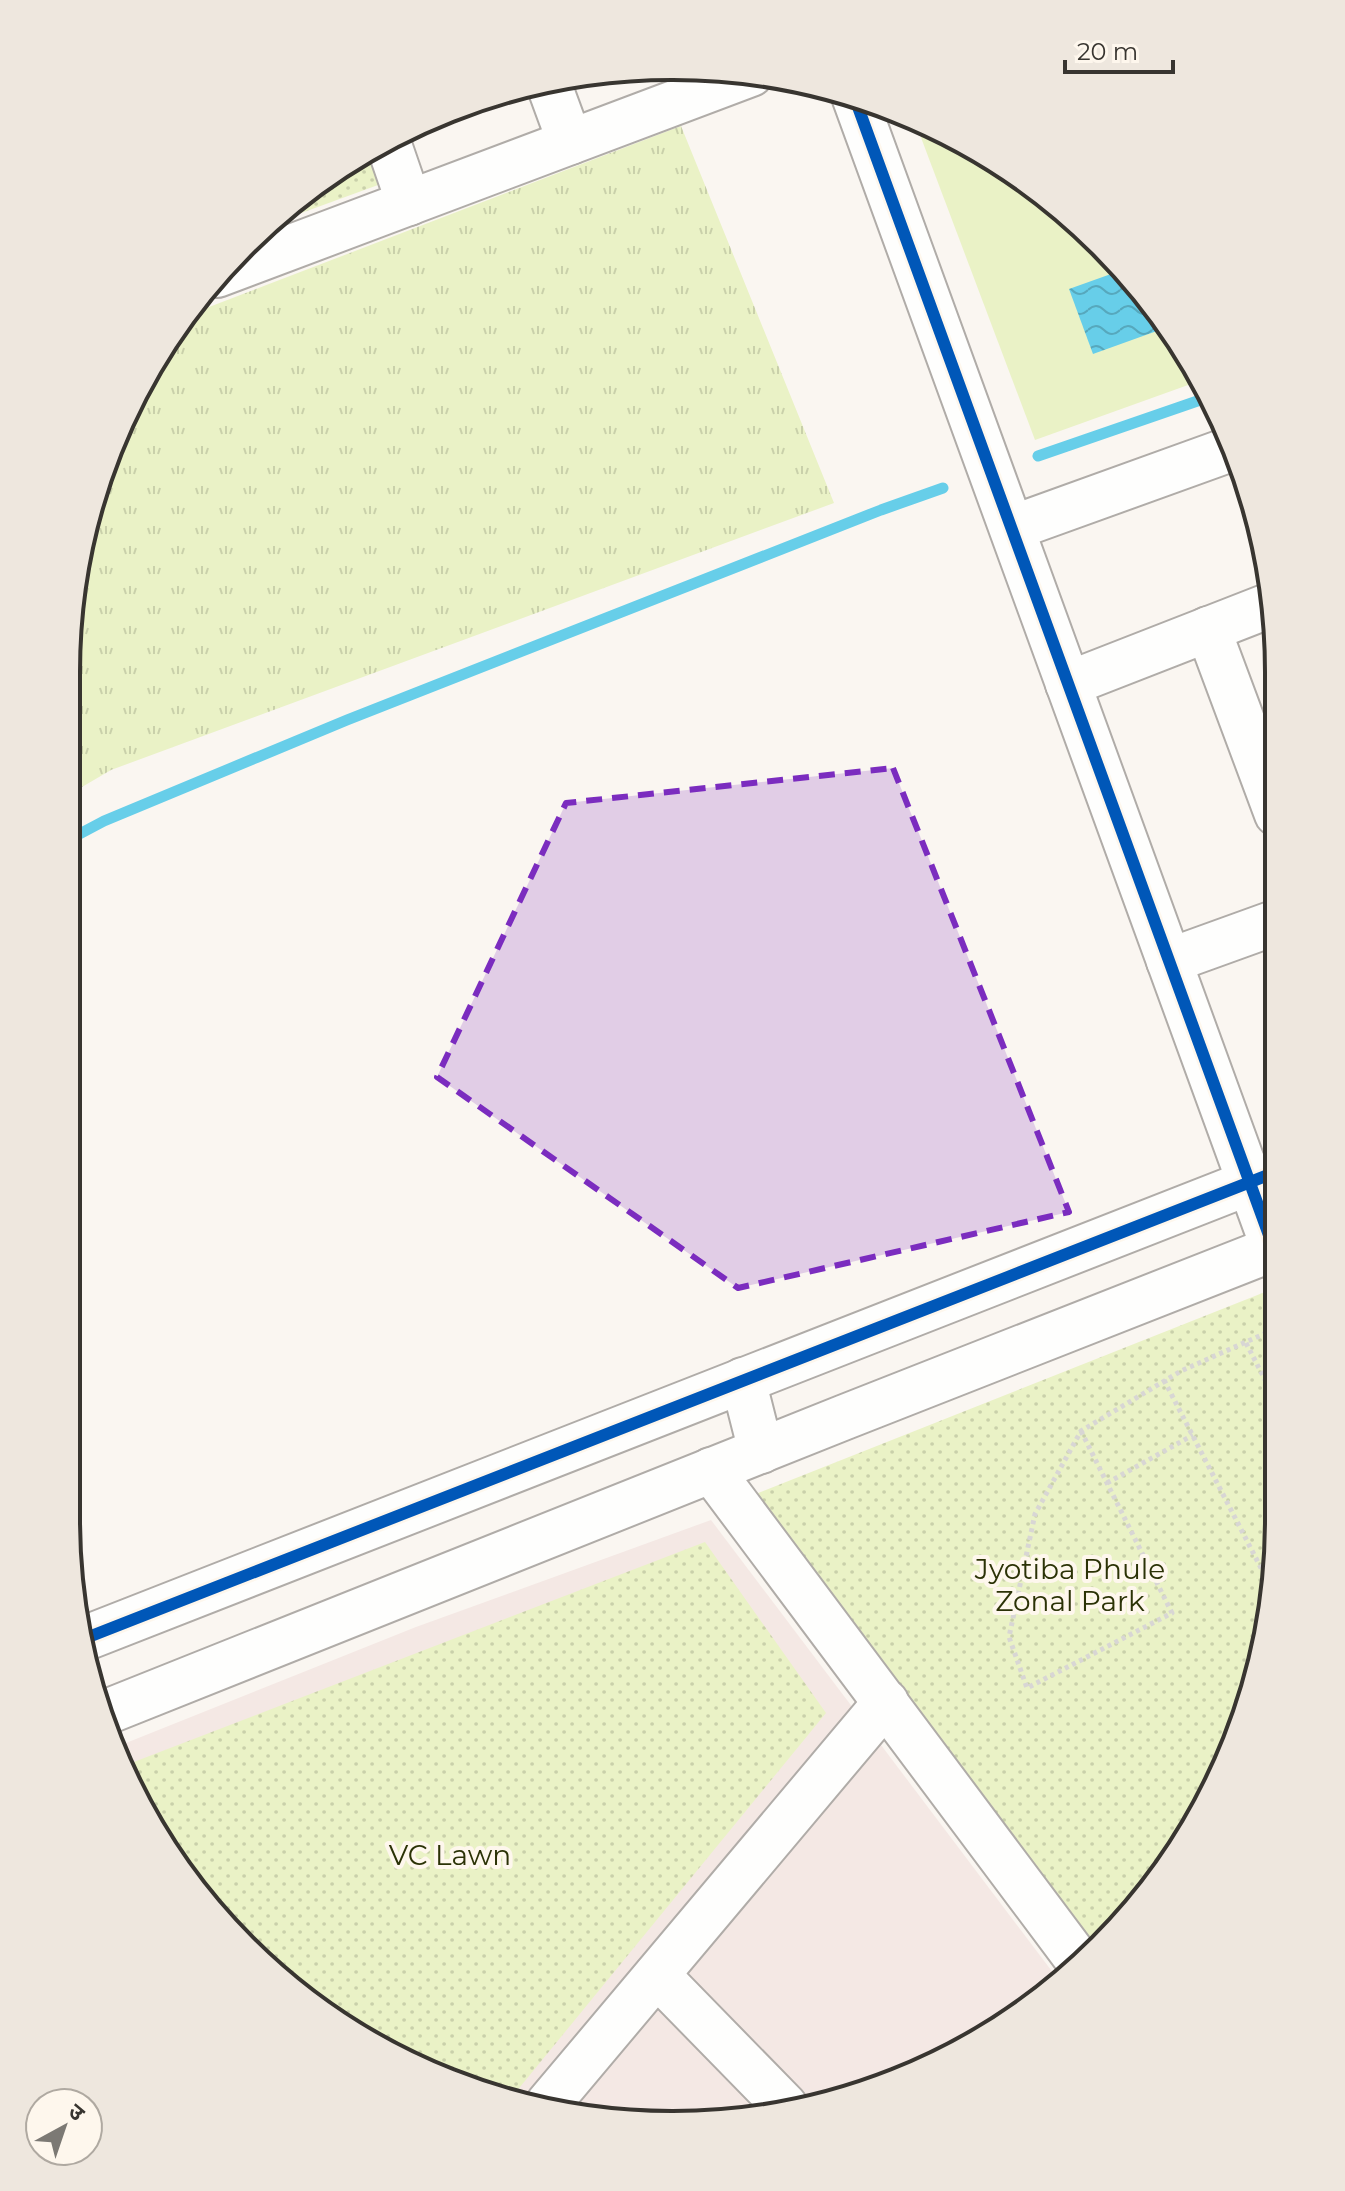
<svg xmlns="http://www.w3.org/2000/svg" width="1345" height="2191" viewBox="0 0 1345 2191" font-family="Montserrat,'Noto Sans Devanagari',sans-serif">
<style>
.education{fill:#f4e8e4}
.grass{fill:url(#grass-tufts)}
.park{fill:url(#park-dots)}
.pitch{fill:#eaf2c6}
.water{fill:url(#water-waves)}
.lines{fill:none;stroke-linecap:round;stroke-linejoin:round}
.stream{stroke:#67cee9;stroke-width:11}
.minor-casing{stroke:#b0aca8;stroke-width:48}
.path{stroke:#d8d6d4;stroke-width:5;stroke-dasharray:4 4;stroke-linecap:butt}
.minor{stroke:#fefefd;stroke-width:44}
.cycleway-casing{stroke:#fef7ed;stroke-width:17}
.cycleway{stroke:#0057b8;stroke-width:12}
.marked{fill:#7b2cbf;fill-opacity:0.2;stroke:#7b2cbf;stroke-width:6;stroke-dasharray:16 10;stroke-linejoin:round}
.labels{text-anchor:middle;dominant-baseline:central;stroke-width:8;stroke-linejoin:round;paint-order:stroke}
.park-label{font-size:28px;fill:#2b3206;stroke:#fef7ed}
.rim{fill:none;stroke:#383530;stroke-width:4}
</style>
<defs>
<pattern id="grass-tufts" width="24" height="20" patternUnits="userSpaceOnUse" patternTransform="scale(2)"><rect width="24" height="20" fill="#eaf2c6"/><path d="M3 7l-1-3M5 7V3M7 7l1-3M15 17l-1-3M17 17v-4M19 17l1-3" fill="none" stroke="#c9d0aa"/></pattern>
<pattern id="park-dots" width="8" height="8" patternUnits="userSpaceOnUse" patternTransform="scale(2)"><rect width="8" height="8" fill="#eaf2c6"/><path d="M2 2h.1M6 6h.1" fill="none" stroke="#c9d0aa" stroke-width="1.8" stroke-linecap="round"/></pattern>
<pattern id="water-waves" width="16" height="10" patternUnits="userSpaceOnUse" patternTransform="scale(2)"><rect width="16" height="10" fill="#67cee9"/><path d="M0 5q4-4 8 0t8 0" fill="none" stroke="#56a8bd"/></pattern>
</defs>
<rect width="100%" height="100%" fill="#faf6f1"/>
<path class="education" d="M711 1520 1057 1978 1010 2023 867 2093 672 2125 478 2093 335 2023 191 1887 116 1747 416 1627Z"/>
<path class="grass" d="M681 126 834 503 111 770 70 794 71 594 112 441 183 317Z"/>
<g class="park">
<path d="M369 147 389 181 263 227 272 217Z"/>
<path d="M1275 1288 1274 1597 1233 1750 1154 1887 1090 1947 753 1495Z"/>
<path d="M705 1542 826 1713 511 2098 478 2093 335 2023 191 1887 126 1765Z"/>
</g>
<path class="pitch" d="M914 119 940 128 1041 191 1129 273 1198 370 1202 380 1035 440Z"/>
<path class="water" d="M1125 269 1168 327 1093 354 1069 289Z"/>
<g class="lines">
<g class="stream">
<path d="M1038 456 1209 397"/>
<path d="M70 839 104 821 347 720 881 510 943 488"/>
</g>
<g class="minor-casing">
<g id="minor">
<path d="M548 82 570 142"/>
<path d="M854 96 1274 1249"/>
<path d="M387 139 409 203"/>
<path d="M217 275 751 74"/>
<path d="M1012 528 1231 449"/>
<path d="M1208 629 1277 814"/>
<path d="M1068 684 1273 604"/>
<path d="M1169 961 1277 922"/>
<path d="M743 1380 761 1451"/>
<path d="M711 1470 1077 1959"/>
<path d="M86 1638 1276 1172"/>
<path d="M99 1715 845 1417 1275 1248"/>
<path d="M657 1975 785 2106"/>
<path d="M548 2104 886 1702"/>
</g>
</g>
<g class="path">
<path d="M1246 1343 1275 1399"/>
<path d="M1164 1380 1262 1570 1274 1563"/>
<path d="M1081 1431 1172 1613 1027 1688 1009 1637 1035 1514 1081 1431 1181 1371 1275 1329"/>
<path d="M1107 1483 1193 1435"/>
</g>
<use href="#minor" class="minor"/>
<g class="cycleway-casing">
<g id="cycleway">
<path d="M854 96 1274 1249"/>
<path d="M86 1638 1276 1172"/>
</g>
</g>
<use href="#cycleway" class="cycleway"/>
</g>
<path class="marked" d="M893 768 1069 1212 738 1288 437 1077 566 803Z"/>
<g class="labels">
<g class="park-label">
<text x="1070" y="1569">Jyotiba Phule<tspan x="1070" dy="32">Zonal Park</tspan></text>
<text x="450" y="1855">VC Lawn</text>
</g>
</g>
<path d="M0 0H1345V2191H0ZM672 80H673A592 592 0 0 1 1265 672V1519A592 592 0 0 1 673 2111H672A592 592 0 0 1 80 1519V672A592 592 0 0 1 672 80Z" fill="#eee7de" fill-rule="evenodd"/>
<path class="rim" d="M672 80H673A592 592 0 0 1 1265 672V1519A592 592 0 0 1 673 2111H672A592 592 0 0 1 80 1519V672A592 592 0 0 1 672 80Z"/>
<g transform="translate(64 2127) rotate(40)"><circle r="38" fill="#fef7ed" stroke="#afa9a1" stroke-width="2"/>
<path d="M0-6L14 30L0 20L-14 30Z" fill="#7c7974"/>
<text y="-12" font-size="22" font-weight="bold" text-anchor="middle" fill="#383530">उ</text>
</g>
<path d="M1065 60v12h108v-12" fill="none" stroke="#383530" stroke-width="4"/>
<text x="1077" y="60" font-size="24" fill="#383530" stroke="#fef7ed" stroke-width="6" paint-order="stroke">20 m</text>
</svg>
